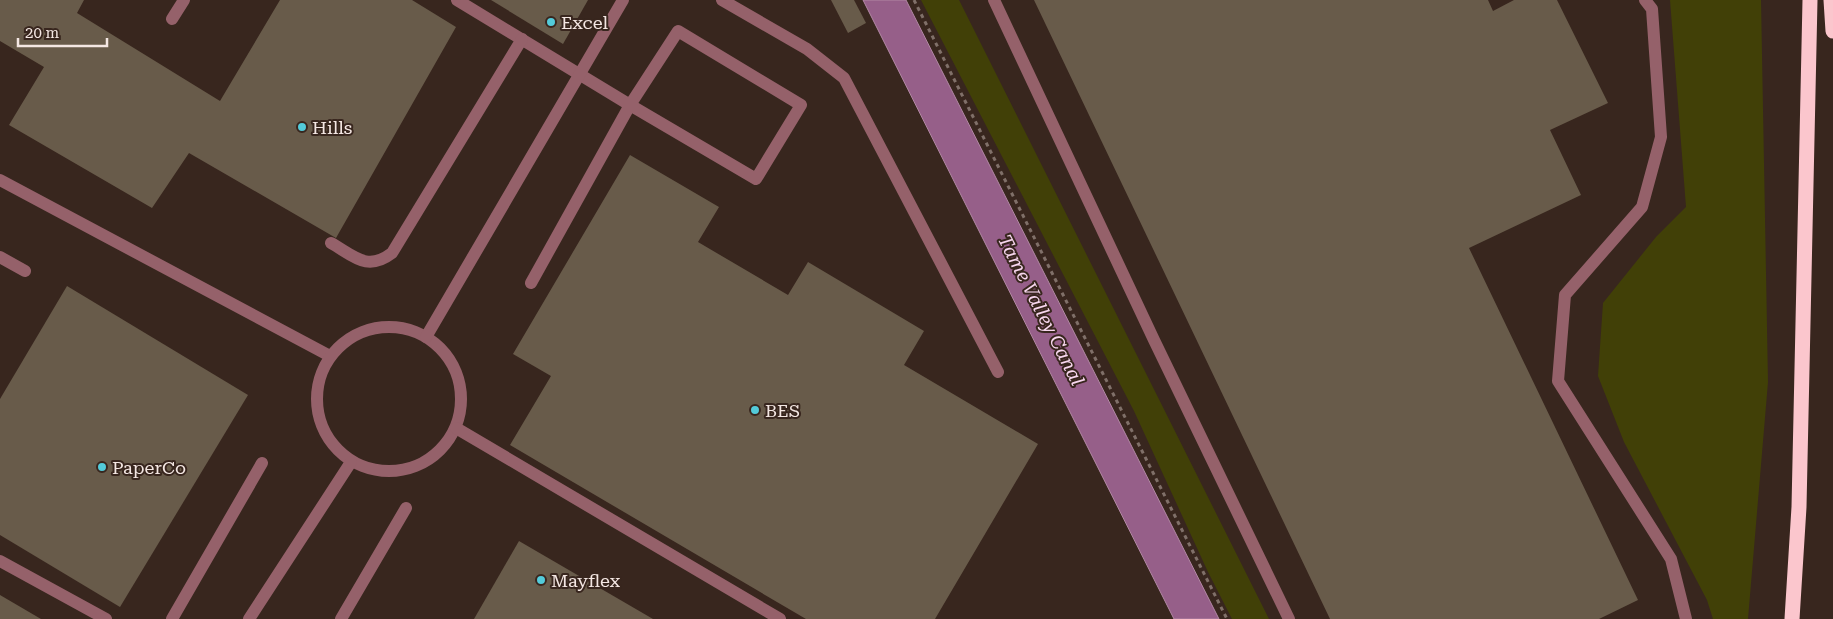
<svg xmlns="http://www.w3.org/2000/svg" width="1833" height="619" viewBox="0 0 1833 619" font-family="'Roboto Serif',serif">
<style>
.green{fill:#414007}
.water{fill:#965f89;stroke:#b288a4}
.building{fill:#685b4a}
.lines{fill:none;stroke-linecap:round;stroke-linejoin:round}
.path{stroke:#807069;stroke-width:3;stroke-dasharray:4 4;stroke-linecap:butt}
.minor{stroke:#95616a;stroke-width:12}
.highway{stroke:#fbc6cd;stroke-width:15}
.poi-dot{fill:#53cbda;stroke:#38261e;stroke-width:2}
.labels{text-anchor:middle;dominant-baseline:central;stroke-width:4;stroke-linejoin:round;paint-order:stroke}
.poi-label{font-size:18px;fill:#f4e7e3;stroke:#38261e;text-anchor:start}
.water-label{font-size:19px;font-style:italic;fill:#f8d7ef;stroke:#38261e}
</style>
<rect width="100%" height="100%" fill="#38261e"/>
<g class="green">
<path d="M921 0H959L1269 619H1232L1208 572 1134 411Z"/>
<path d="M1670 0H1761L1768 382 1748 619H1713L1707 600 1624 442 1598 376 1603 303 1656 237 1686 207Z"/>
</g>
<path class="water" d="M863 0H906L1219 619H1174Z"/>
<g class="building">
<path d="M0 0H84L77 13 220 101 280 0H412L456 27 336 238 189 153 152 208 9 125 44 67 0 41Z"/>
<path d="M491 0H588L563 44Z"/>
<path d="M831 0H854L866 23 848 33Z"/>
<path d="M1034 0H1488L1493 11 1514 0H1557L1608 103 1550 130 1581 195 1469 248 1638 600 1599 619H1330Z"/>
<path d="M630 155 719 207 698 242 788 295 808 262 924 331 904 365 1038 444 935 619H806L510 445 551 376 513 354Z"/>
<path d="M67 286 248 395 120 607 0 535V399Z"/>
<path d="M519 541 653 619H474Z"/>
<path d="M0 595 41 619H0Z"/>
</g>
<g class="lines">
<path class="path" d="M914 0 1227 619"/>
<g class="minor">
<path d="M457 0 630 105 678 31 801 105 756 179 630 105 531 283"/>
<path d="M722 0 807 49 844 78 998 372"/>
<path d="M994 0 1154 340 1289 619"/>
<path d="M1645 0 1652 9 1661 137 1642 207 1565 295 1558 381 1671 559 1686 619"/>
<path d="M172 19 184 0"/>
<path d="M0 180 330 356"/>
<path d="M331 243C354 256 367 272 392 253L522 39"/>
<path d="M0 257 25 271"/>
<circle cx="389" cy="399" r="72"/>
<path d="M426 337 623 0"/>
<path d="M456 428 780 619"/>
<path d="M0 561 106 619"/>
<path d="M172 619 262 463"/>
<path d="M249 619 351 462"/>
<path d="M341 619 406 508"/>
</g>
<g class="highway">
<path d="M1831 0 1833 31"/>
<path d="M1792 619 1799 507 1810 0"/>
</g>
</g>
<g class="poi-dot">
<circle cx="551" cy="22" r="5"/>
<circle cx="302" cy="127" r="5"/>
<circle cx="755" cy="410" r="5"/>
<circle cx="102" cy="467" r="5"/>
<circle cx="541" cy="580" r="5"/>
</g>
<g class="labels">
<g class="poi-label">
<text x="561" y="22">Excel</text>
<text x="312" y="127">Hills</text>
<text x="765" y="410">BES</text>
<text x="112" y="467">PaperCo</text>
<text x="551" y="580">Mayflex</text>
</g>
<g class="water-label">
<text transform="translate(1041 310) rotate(63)">Tame Valley Canal</text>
</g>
</g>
<path d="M18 38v8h89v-8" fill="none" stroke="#f4e7e3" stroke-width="2.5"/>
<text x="25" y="38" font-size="15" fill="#f4e7e3" stroke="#38261e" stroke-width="4" paint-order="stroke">20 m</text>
</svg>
